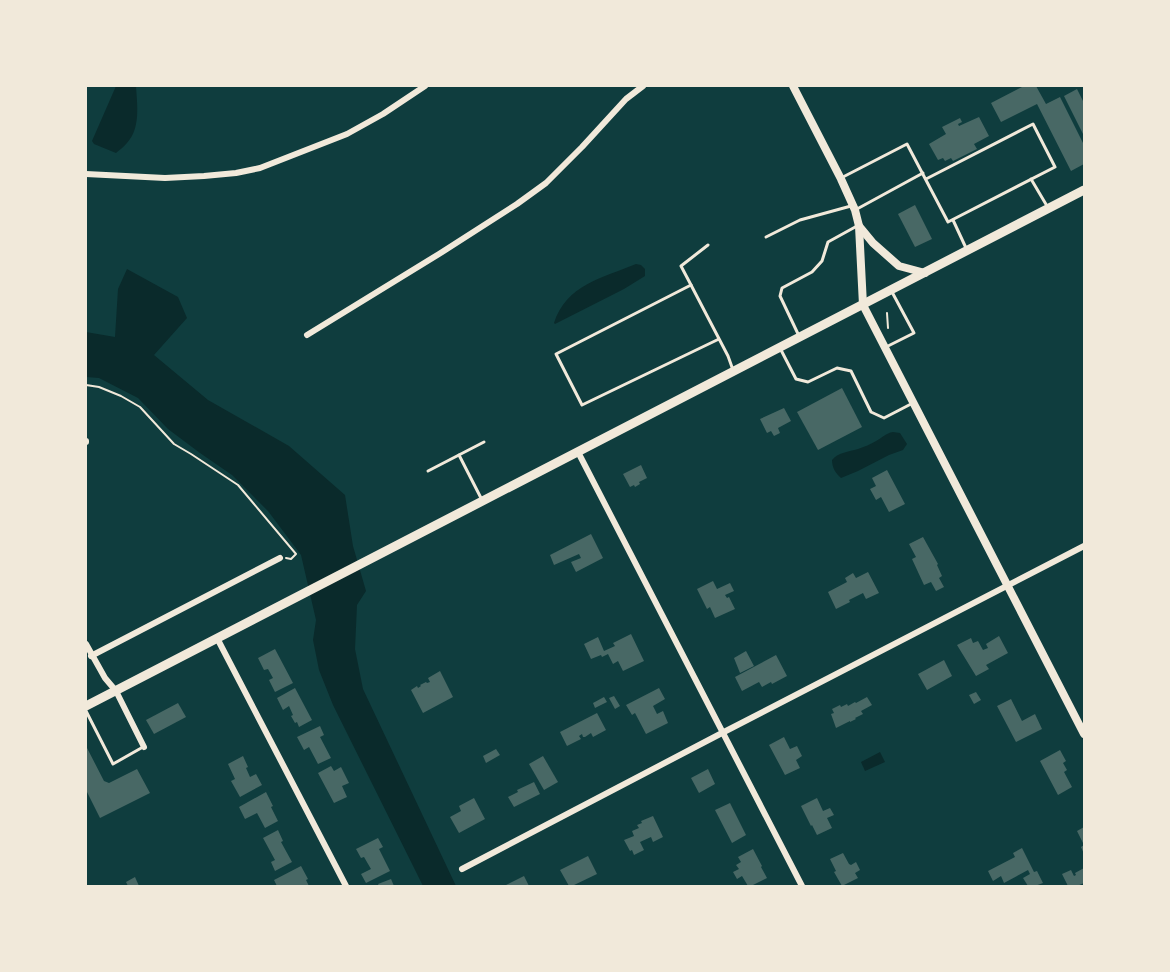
<svg xmlns="http://www.w3.org/2000/svg" width="1170" height="972" viewBox="0 0 1170 972" font-family="'PT Sans',sans-serif">
<style>
.water{fill:#0a2a2b}
.building{fill:#486865}
.lines{fill:none;stroke-linecap:round;stroke-linejoin:round}
.path{stroke:#f1e9da;stroke-width:2}
.service{stroke:#f1e9da;stroke-width:3}
.minor{stroke:#f1e9da;stroke-width:6}
.tertiary{stroke:#f1e9da;stroke-width:8}
.secondary{stroke:#f1e9da;stroke-width:9}
</style>
<rect width="100%" height="100%" fill="#0f3d3e"/>
<g class="water">
<path d="M116 86H136C137 104 141 128 127 143 124 147 119 150 116 153L94 144 92 141Z"/>
<path d="M636 264 641 265 645 269V276L624 289 555 324 554 323C566 285 602 278 636 264Z"/>
<path d="M127 269 178 297 187 318 154 355 208 400 289 446 345 495 353 546 366 591 357 605 355 649 363 689 456 886H423L333 705 319 670 313 640 316 620 301 555 268 511 232 475 200 453 168 429 138 398 99 378 86 377V332L115 337 118 289Z"/>
<path d="M893 432 900 433 907 444 903 450 889 455 858 471 841 478C835 473 832 467 832 460 839 452 848 452 858 449 864 447 871 444 876 441 882 438 886 433 893 432Z"/>
<path d="M880 752 885 762 865 771 861 762Z"/>
</g>
<g class="building">
<path d="M1024 86H1036L1046 104 1060 97 1084 145V164L1071 171 1037 104 1001 122 991 103Z"/>
<path d="M1077 89 1084 103V136L1064 96Z"/>
<path d="M979 117 989 136 974 144 977 149 953 161 951 158 945 161 943 158 938 160 929 144 946 134 942 127 960 118 962 122 958 124 959 126Z"/>
<path d="M915 205 932 239 915 247 898 214Z"/>
<path d="M842 388 862 427 818 450 797 412Z"/>
<path d="M784 408 791 421 778 428 780 433 774 436 771 431 767 433 760 419Z"/>
<path d="M641 465 647 478 639 482 640 484 635 487 634 485 630 487 623 474Z"/>
<path d="M887 470 905 504 889 512 881 497 876 500 870 489 876 486 872 478Z"/>
<path d="M591 534 603 558 576 572 571 562 581 558 579 554 554 565 550 555Z"/>
<path d="M923 537 938 564 937 565 942 576 939 578 944 587 936 591 931 582 924 585 912 559 916 557 909 544Z"/>
<path d="M868 572 879 593 866 599 863 593 849 600 850 602 836 609 828 592 847 582 845 578 853 573 856 578Z"/>
<path d="M713 581 717 589 730 583 734 591 725 595 727 598 729 597 735 609 715 618 710 607 707 609 697 589Z"/>
<path d="M631 634 644 661 623 671 618 661 613 664 608 654 602 657 601 655 591 659 584 644 598 637 604 651 615 646 613 643Z"/>
<path d="M999 636 1008 653 986 665 989 669 976 676 957 645 971 638 973 643 978 641 983 650 988 648 986 644Z"/>
<path d="M275 649 293 683 275 692 269 680 273 678 268 669 264 670 258 658Z"/>
<path d="M746 651 754 666 740 673 734 658Z"/>
<path d="M776 655 787 676 772 684 771 682 762 687 759 682 742 691 735 677Z"/>
<path d="M944 660 952 676 927 690 918 674Z"/>
<path d="M440 671 453 697 423 713 411 690 417 686 418 688 421 686 420 685 426 682 427 683 430 682 428 678Z"/>
<path d="M295 688 312 720 299 727 297 722 295 723 291 716 293 715 289 706 283 710 277 698Z"/>
<path d="M659 688 665 699 653 706 657 714 663 711 668 723 646 734 635 713 632 715 626 705Z"/>
<path d="M976 692 981 700 974 704 969 695Z"/>
<path d="M614 696 620 706 615 709 609 698Z"/>
<path d="M604 697 607 702 595 708 593 703Z"/>
<path d="M867 697 872 705 861 711 863 714 855 718 856 719 850 722V721L836 728 831 714 834 713 832 709 840 705 841 707 847 704 848 706 855 702 856 703Z"/>
<path d="M1011 699 1022 721 1035 714 1042 729 1016 742 997 706Z"/>
<path d="M178 703 186 717 154 734 146 720Z"/>
<path d="M597 713 606 730 593 737 591 733 585 737H583L582 734 579 736 581 739 567 746 560 732Z"/>
<path d="M320 726 324 735 320 737 331 758 318 764 309 747 304 750 297 737Z"/>
<path d="M784 737 790 749 797 746 802 756 796 760 800 768 785 775 769 745Z"/>
<path d="M86 746 104 781 109 783 137 769 150 793 100 818 86 790Z"/>
<path d="M496 749 500 755 486 763 483 756Z"/>
<path d="M1060 750 1066 761 1063 763 1067 770 1064 772 1072 787 1058 795 1040 761Z"/>
<path d="M243 756 248 767 246 768 250 777 256 774 262 785 240 797 231 781 235 779 228 764Z"/>
<path d="M543 756 558 782 544 790 529 764Z"/>
<path d="M331 766 334 771 341 767 349 783 342 786 347 797 334 803 318 773Z"/>
<path d="M708 769 715 784 699 793 691 778Z"/>
<path d="M534 782 540 794 514 807 508 797 518 792 517 790Z"/>
<path d="M266 792 273 806 271 807 278 821 265 828 257 813 245 819 239 807Z"/>
<path d="M474 798 485 819 459 833 450 817 461 811 459 806Z"/>
<path d="M817 798 823 811 830 808 834 815 827 818 832 828 817 835 812 825 811 826 801 806Z"/>
<path d="M730 803 746 835 732 843 715 810Z"/>
<path d="M653 816 663 837 653 842 651 837 640 842 644 850 634 855 632 850 630 851 624 840 634 836 632 831 639 828 637 825 642 823 641 821Z"/>
<path d="M1084 827V854L1081 847 1084 845 1077 831Z"/>
<path d="M278 830 283 841 281 842 292 862 275 871 271 862 275 860 263 838Z"/>
<path d="M378 838 383 847 379 849 390 871 366 883 361 874 371 869 364 857 361 858 356 849Z"/>
<path d="M1022 848 1034 872 1037 871 1043 883 1035 886H1028L1023 878 1030 874 1028 870 1004 883 1001 876 993 881 988 871 1015 857 1013 853Z"/>
<path d="M753 849 762 866 761 867 767 878 751 886H748L742 876 737 879 733 872 739 869 736 865 741 862 738 857Z"/>
<path d="M843 853 849 864 851 865 856 862 860 870 855 873 858 878 842 886 834 872 836 871 830 859Z"/>
<path d="M588 856 597 874 572 886H569L560 870Z"/>
<path d="M301 866 308 879 306 880 309 886H277L274 880Z"/>
<path d="M1084 868V883L1077 886H1068L1062 874 1071 870 1074 876 1076 875 1075 873Z"/>
<path d="M524 876 529 886H504Z"/>
<path d="M135 877 139 886H128L126 882Z"/>
<path d="M391 879 394 886H379L378 884Z"/>
</g>
<g class="lines">
<g class="path">
<path d="M887 313 888 328"/>
<path d="M86 385 99 387 121 396 140 407 174 444 191 454 238 485 296 554 291 559 286 558"/>
</g>
<g class="service">
<path d="M841 178 907 144 948 222 1055 167 1033 124 926 179"/>
<path d="M1031 179 1047 206"/>
<path d="M857 209 923 173"/>
<path d="M953 220 966 248"/>
<path d="M766 237 800 220 851 206"/>
<path d="M691 285 681 266 708 245"/>
<path d="M799 336 780 296 782 288 812 272 822 261 828 242 857 226"/>
<path d="M719 339 582 405 556 354 691 285 728 356 733 370"/>
<path d="M886 347 914 333 892 292"/>
<path d="M781 350 796 379 808 382 837 368 851 371 871 412 884 418 911 404"/>
<path d="M459 455 482 500"/>
<path d="M428 471 484 442"/>
<path d="M86 711 113 764 143 747"/>
</g>
<g class="minor">
<path d="M86 174 165 178 204 176 236 173 260 168 347 134 383 114 425 86"/>
<path d="M307 335 439 254 517 204 546 183 582 147 626 99 643 86"/>
<path d="M86 442V441"/>
<path d="M578 452 802 886"/>
<path d="M217 638 346 886"/>
<path d="M86 644 105 678 116 691 144 747"/>
<path d="M91 656 280 558"/>
<path d="M462 869 722 733 1084 546"/>
</g>
<g class="tertiary">
<path d="M793 86 841 179 855 210 859 226 863 305 1084 734"/>
<path d="M859 226 873 243 899 266 925 273"/>
</g>
<path class="secondary" d="M86 706 1084 190"/>
</g>
<rect width="1170" height="972" fill="none" stroke="#f1e9da" stroke-width="174"/>
</svg>
